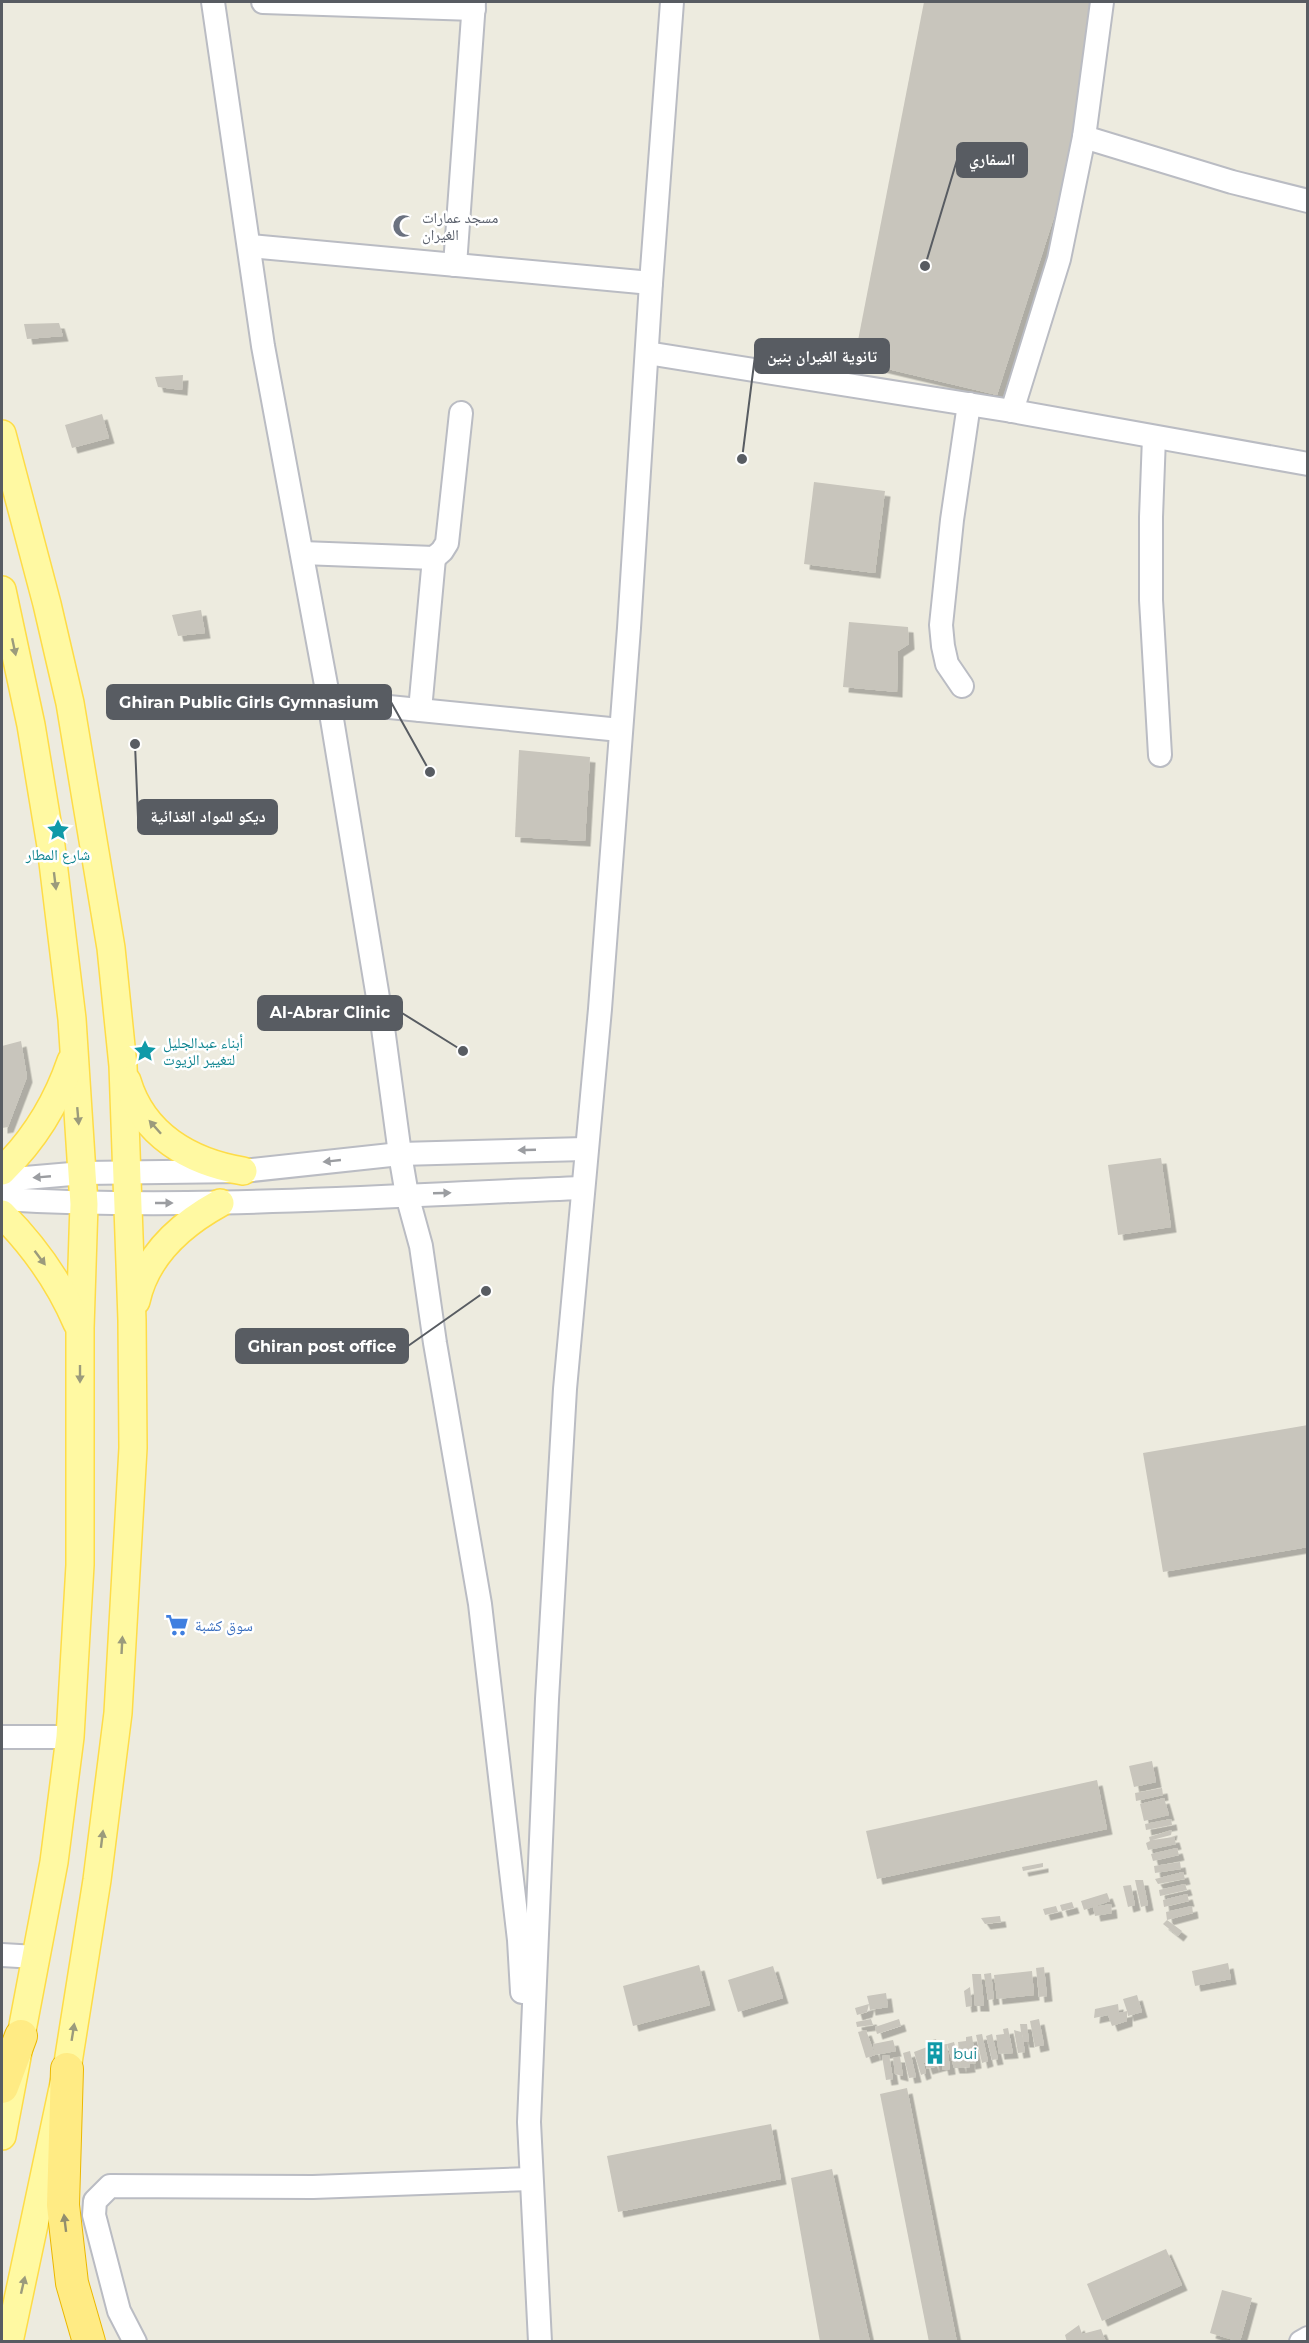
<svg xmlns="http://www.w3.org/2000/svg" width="1309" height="2343" viewBox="0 0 1309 2343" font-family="Montserrat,'Noto Naskh Arabic',sans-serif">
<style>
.building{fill:#c8c5bc;filter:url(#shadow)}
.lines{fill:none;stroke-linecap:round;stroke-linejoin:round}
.minor-casing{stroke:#babcc3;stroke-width:26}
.major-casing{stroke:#fedc47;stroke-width:30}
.highway-casing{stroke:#ecb800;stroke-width:34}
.minor{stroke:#fff;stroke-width:22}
.major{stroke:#fff9a2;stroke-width:27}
.highway{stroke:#ffeb84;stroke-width:32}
.oneway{fill:#9b9b7c}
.oneway2{fill:#9b9da1}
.oneway3{fill:#928e6e}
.labels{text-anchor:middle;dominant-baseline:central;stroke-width:5;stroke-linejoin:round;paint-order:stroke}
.worship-label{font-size:15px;fill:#5b616d;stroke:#fff;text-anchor:start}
.culture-label{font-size:15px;fill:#0d838f;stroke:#fff;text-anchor:start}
.shop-label{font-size:15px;fill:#366cbe;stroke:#fff;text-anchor:start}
.leader{fill:none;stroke:#585c62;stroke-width:2}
.callout-dot{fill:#585c62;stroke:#fff;stroke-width:2}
.callout{fill:#585c62;stroke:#585c62;stroke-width:2}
.callout-label{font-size:16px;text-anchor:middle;font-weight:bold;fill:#fff}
</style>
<defs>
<filter id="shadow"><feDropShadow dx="5.5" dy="5.5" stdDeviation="0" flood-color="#0004"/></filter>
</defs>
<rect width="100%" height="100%" fill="#edebdf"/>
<g class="building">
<path d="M924 2H1096L1062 192 997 395 854 361Z"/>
<path d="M59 323 63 336 27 339 24 324Z"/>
<path d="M183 375 182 390 158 387 155 377Z"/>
<path d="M102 414 109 438 72 448 65 425Z"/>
<path d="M814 482 885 491 875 573 804 564Z"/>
<path d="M201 610 205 633 178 636 172 615Z"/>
<path d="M849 622 908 627 909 644 898 651 897 692 843 687Z"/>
<path d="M519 750 590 757 585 841 515 837Z"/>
<path d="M21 1041 27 1077 8 1127 2 1128V1046Z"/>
<path d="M1161 1158 1171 1227 1118 1235 1108 1165Z"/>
<path d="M1308 1425V1547L1163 1572 1143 1453Z"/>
<path d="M1152 1761 1156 1782 1134 1787 1129 1766Z"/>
<path d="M1097 1780 1107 1829 877 1879 866 1831Z"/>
<path d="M1162 1788 1163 1795 1136 1801 1135 1793Z"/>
<path d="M1164 1798 1169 1815 1144 1821 1140 1804Z"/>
<path d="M1171 1819 1172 1825 1146 1830 1145 1824Z"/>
<path d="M1172 1830 1171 1835 1152 1840 1174 1837 1176 1844 1148 1850 1146 1843 1150 1841 1149 1837Z"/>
<path d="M1177 1848 1179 1855 1153 1861 1151 1854Z"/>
<path d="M1180 1862 1181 1869 1155 1873 1154 1866Z"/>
<path d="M1043 1863V1867L1023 1871 1022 1867Z"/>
<path d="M1183 1872 1185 1879 1158 1884 1155 1879Z"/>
<path d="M1135 1880H1143L1148 1905 1141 1907Z"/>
<path d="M1185 1884 1187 1890 1160 1896 1159 1890Z"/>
<path d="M1131 1885 1135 1905 1128 1907 1123 1886Z"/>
<path d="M1107 1893 1110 1901 1084 1910 1081 1901Z"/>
<path d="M1187 1894 1189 1901 1164 1907 1163 1900Z"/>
<path d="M1072 1902 1074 1908 1062 1911 1060 1905Z"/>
<path d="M1111 1904 1112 1913 1095 1916 1093 1907Z"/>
<path d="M1056 1906 1058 1912 1045 1915 1043 1909Z"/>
<path d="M1192 1906 1193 1913 1167 1920 1166 1912Z"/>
<path d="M1000 1916 1001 1922 985 1924 981 1918Z"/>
<path d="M1167 1920 1182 1931 1178 1936 1163 1924Z"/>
<path d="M1228 1963 1231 1979 1195 1986 1192 1971Z"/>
<path d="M699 1965 710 2005 633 2026 623 1986Z"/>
<path d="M773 1966 783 1998 738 2012 728 1980Z"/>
<path d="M1044 1967 1047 1996 1039 1997 1036 1968Z"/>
<path d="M1032 1971 1034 1995 997 1999 994 1975Z"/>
<path d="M991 1973 994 1999 988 2000 984 1974Z"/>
<path d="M972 1974H981L984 2006H975Z"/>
<path d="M970 1987 972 2006 966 2007 964 1991Z"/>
<path d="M886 1993 888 2007 870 2010 869 2004 867 2012 857 2015 855 2008 869 2004 867 1996Z"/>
<path d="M1137 1995 1142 2012 1128 2016 1127 2011V2021L1112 2026 1108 2015 1094 2018 1095 2009 1118 2004 1119 2013 1127 2011 1123 1999Z"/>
<path d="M871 2019 873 2025 857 2027 856 2022Z"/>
<path d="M899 2019 901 2026 877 2034 875 2027Z"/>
<path d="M1039 2019 1044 2045 1035 2047 1030 2021Z"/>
<path d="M1020 2024H1027L1029 2042H1024L1022 2034 1025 2052 1018 2053 1014 2030 1021 2032Z"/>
<path d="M1008 2028 1013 2053 999 2054 996 2035 1004 2034 1003 2029Z"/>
<path d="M866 2030 875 2055 866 2058 858 2032Z"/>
<path d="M982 2034 988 2061 982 2063 976 2035Z"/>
<path d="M992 2034 998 2059 992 2060 986 2036Z"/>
<path d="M972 2036 976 2063 970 2064 968 2053 970 2067 961 2068H954L947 2044 954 2042 961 2068 958 2042 966 2041V2037Z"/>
<path d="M936 2039 942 2061 939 2045 947 2044 950 2069 943 2070 942 2065 927 2069 922 2055 926 2073 921 2075 914 2052 927 2047 934 2067 929 2041Z"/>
<path d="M893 2040 896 2051 875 2055 873 2044Z"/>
<path d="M910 2051 916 2077 909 2078 903 2053Z"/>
<path d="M889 2055 893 2079 886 2080 882 2056Z"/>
<path d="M893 2057H900L903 2076 895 2074Z"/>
<path d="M907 2088 957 2342H929L880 2094Z"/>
<path d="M771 2124 781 2179 618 2212 607 2156Z"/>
<path d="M832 2169 870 2342H820L791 2178Z"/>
<path d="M1166 2249 1182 2285 1102 2321 1087 2284Z"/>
<path d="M1222 2290 1252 2298 1240 2342 1210 2333Z"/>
<path d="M1079 2325 1082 2334 1101 2329 1106 2342H1067L1065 2335Z"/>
</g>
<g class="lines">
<g class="minor-casing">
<g id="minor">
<path d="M213 2 263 346 329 701 383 1028 400 1154 407 1195 421 1246 435 1343 480 1604 519 1940 522 1992"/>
<path d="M263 2 474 9"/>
<path d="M1084 137 1232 182 1308 201"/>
<path d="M250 246 651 283"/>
<path d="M455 265 474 2"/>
<path d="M647 353 1012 411 1308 464"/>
<path d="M1012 411 1059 259 1084 137 1102 2"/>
<path d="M1154 437 1151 517V600L1160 755"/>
<path d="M302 553 434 558 442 551 447 543 461 413"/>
<path d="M962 686 947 664 943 646 941 625 952 520 969 404"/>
<path d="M329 701 620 730"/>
<path d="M420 710 434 558"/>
<path d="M2 1180 83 1173 243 1171 400 1154 585 1149"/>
<path d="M2 1199C195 1211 390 1195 583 1188"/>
<path d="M2 1737H70"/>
<path d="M2 1955 36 1957"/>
<path d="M135 2342 119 2311 94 2215 95 2201 110 2186 313 2187 531 2179"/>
<path d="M540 2342 529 2122 547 1699 565 1389 600 1009 629 628 651 283 672 2"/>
<path d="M1301 2342 1308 2338"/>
</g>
</g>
<g class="major-casing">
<g id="major">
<path d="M2 434 47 604 70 703 111 948 123 1066 132 1320 133 1448 118 1713 97 1880 67 2069 9 2342"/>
<path d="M2 590 31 725 51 846 72 1019 84 1204 80 1328V1565L70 1737 54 1862 2 2136"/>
<path d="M127 1081C143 1135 190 1162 243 1171"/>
<path d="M2 1171C33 1141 57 1102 71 1061"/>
<path d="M2 1214C34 1246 59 1281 77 1323"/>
<path d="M136 1301C146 1255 180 1225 220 1203"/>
</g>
</g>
<g class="highway-casing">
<g id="highway">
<path d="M67 2069 63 2205 72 2283 89 2342"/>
<path d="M2 2087 21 2036"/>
</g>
</g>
<use href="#minor" class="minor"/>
<use href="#major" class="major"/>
<use href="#highway" class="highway"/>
</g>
<defs><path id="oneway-solid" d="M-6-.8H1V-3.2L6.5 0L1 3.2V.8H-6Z" transform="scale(1.5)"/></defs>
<g class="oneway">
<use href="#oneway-solid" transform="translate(14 647) rotate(78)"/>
<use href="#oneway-solid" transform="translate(55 881) rotate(83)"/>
<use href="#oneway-solid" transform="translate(78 1116) rotate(85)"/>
<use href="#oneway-solid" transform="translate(155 1127) rotate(-132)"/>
<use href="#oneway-solid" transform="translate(40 1258) rotate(53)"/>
<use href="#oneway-solid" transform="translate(80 1374) rotate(90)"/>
<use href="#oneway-solid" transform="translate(122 1645) rotate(-87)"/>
<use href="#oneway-solid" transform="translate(102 1839) rotate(-83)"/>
<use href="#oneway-solid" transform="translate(73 2032) rotate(-81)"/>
<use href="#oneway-solid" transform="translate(23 2285) rotate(-77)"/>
</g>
<g class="oneway2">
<use href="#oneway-solid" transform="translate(527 1150) rotate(178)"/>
<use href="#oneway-solid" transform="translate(332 1161) rotate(174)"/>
<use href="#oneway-solid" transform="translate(42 1177) rotate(175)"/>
<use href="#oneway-solid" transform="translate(442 1193) rotate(-2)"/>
<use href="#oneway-solid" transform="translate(164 1203)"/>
</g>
<use class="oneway3" href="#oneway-solid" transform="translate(65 2223) rotate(-97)"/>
<defs>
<g id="mosque-bare" transform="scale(1.8)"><path d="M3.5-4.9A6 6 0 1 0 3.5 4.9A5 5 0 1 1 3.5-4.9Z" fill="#6b7280" stroke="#fff" stroke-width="2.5" paint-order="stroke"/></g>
<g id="sight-bare" transform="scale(1.8)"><path d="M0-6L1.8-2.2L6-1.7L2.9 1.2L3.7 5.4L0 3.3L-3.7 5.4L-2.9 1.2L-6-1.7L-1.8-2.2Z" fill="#0f9aa8" stroke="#fff" stroke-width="2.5" paint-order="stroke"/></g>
<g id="supermarket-bare" transform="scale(1.8)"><path d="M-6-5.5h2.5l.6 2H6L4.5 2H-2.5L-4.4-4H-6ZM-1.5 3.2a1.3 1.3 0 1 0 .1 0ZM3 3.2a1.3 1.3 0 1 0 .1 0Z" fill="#3f7fe0" stroke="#fff" stroke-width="2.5" paint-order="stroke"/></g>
<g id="building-bare" transform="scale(1.8)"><path d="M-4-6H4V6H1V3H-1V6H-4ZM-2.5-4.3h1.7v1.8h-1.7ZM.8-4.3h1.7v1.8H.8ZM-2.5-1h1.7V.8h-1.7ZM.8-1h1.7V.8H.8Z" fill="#0f9aa8" stroke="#fff" stroke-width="2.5" paint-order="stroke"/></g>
</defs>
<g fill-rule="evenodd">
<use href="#mosque-bare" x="404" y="226"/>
<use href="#sight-bare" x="58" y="830"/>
<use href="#sight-bare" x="145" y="1051"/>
<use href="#supermarket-bare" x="177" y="1625"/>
<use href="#building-bare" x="935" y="2053"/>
</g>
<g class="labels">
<g class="worship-label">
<text x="422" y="217">مسجد عمارات<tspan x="422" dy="17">الغيران</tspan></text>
</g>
<g class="culture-label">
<text x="58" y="854" text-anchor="middle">شارع المطار</text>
<text x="163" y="1042">أبناء عبدالجليل<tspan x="163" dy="17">لتغيير الزيوت</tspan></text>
<text x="953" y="2053">bui</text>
</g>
<g class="shop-label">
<text x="195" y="1625">سوق كشبة</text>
</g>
</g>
<path class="leader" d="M925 266L957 160M742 459L755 356M430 772L391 702M135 744L138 817M463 1051L402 1013M486 1291L408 1346"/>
<g class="callout-dot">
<circle cx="925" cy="266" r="6"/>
<circle cx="742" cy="459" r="6"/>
<circle cx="430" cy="772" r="6"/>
<circle cx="135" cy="744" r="6"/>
<circle cx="463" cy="1051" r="6"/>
<circle cx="486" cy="1291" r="6"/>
</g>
<g class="callout">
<rect x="957" y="143" width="70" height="34" rx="6"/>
<rect x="755" y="339" width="134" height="34" rx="6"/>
<rect x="107" y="685" width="284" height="34" rx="6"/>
<rect x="138" y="800" width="139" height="34" rx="6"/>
<rect x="258" y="996" width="144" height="34" rx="6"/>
<rect x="236" y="1329" width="172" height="34" rx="6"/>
</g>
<g class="callout-label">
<text x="992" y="165">السفاري</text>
<text x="822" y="362">تانوية الغيران بنين</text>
<text x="249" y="708">Ghiran Public Girls Gymnasium</text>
<text x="208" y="822">ديكو للمواد الغذائية</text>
<text x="330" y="1018">Al-Abrar Clinic</text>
<text x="322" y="1352">Ghiran post office</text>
</g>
<rect width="1309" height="2343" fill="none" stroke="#585c62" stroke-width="6"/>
</svg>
